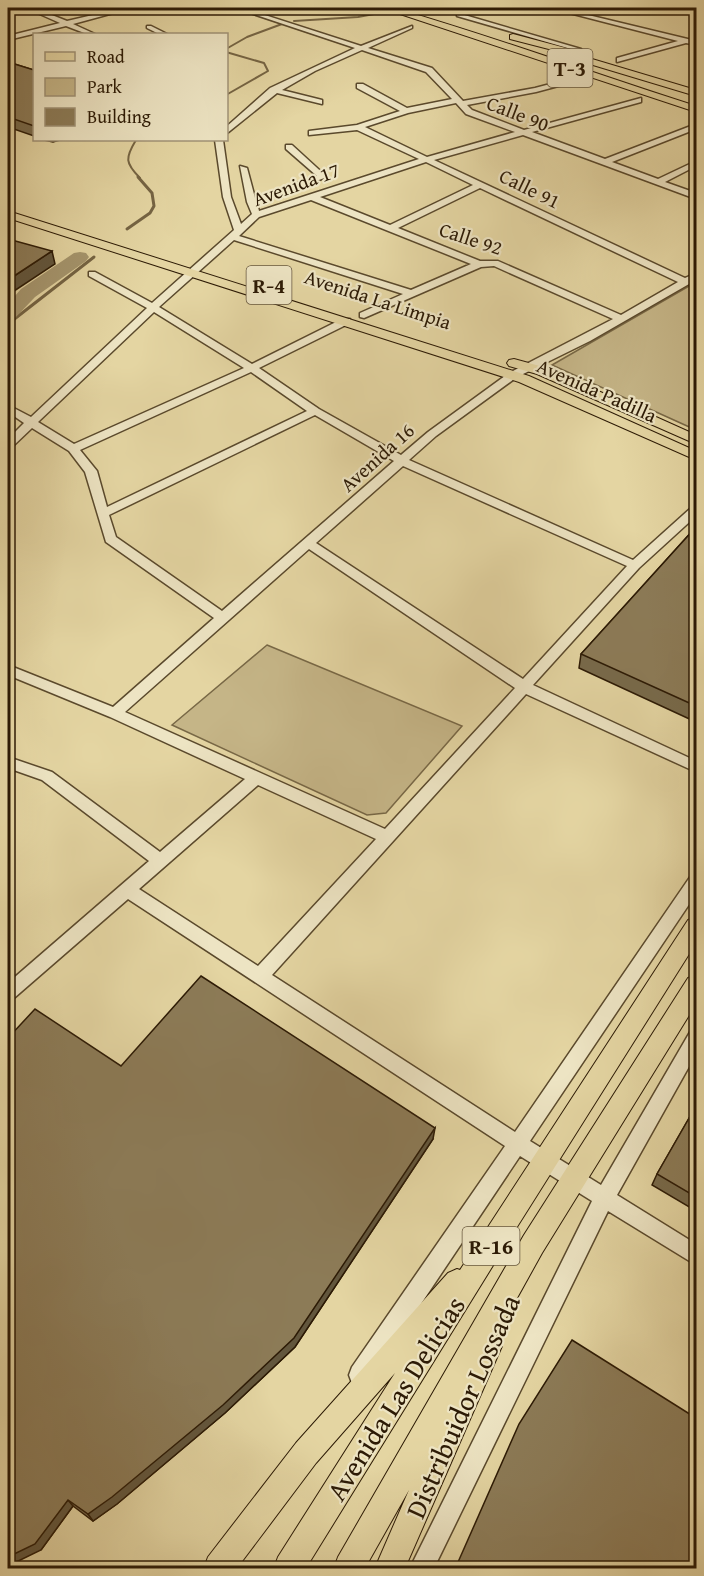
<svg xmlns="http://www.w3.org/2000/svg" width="704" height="1576" viewBox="0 0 704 1576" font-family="'Gentium Book Plus',serif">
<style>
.green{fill:#c5b587;stroke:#786846;stroke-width:1.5}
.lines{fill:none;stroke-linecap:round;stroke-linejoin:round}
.stream-far1{stroke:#756443;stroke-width:2}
.stream{stroke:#756443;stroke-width:3}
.river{fill:#a5956d;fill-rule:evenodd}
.minor-casing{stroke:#5a492c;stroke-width:3}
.major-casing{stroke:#2c1a05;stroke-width:2}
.minor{fill:#ede4c3;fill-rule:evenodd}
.major{fill:#e4d5a2;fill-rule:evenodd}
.wall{fill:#786a4b;stroke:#2c1a05;stroke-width:1.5}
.shaded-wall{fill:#62563d;stroke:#2c1a05;stroke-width:1.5}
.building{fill:#8c7b57;stroke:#2c1a05;stroke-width:1.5}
.labels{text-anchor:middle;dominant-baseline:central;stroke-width:4.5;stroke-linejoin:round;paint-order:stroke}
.far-street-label{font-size:20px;fill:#2c1a05;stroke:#ede4c3}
.shield{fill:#ede4c3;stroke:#66573e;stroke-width:1.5}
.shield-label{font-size:22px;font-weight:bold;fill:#2c1a05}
.near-street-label{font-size:28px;fill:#2c1a05;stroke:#ede4c3}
</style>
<rect width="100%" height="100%" fill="#e4d5a2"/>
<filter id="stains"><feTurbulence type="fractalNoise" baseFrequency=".00333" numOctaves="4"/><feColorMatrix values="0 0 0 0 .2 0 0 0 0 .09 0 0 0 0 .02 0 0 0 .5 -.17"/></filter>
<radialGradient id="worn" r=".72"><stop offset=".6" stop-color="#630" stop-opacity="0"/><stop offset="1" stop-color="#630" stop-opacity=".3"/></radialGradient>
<g class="green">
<path d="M696 282V430L552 365Z"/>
<path d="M267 645 462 726 386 813 367 815 172 725Z"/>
</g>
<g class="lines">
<g class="stream-far1">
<path d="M294 21 358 17 406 8"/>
<path d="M226 49 247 37 282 24"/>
<path d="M226 52 264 63 268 71 226 95"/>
<path d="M136 140C125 158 125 163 140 178"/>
</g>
<g class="stream">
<path d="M127 229 150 213 154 206 152 193 138 177"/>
<path d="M8 324 94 257"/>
</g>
<path class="river" d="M80 252 86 253 89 257 86 261 35 297 15 318 8 320V304L21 289 74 253Z"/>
<g class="minor-casing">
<g id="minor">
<path d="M26 8H34L67 21 123 8H132L73 24 95 34H87L66 26 8 40V36L60 23Z"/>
<path d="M235 8H243L361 46 412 26V28L368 48 432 68 463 101 535 88 592 73V77L536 92 467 105 472 110 524 130 641 98V102L532 132 605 159 696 124V129L612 162 658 179 696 161V166L665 182 696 193V199L523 135 434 160 685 278 696 273V280L590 341 517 377 436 436 409 460 633 560 692 507 696 506V516L639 568 533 685 696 761V772L526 694 272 975 515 1132 690 877 696 876V894L530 1141 601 1185 690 1032 696 1030V1054L617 1195 696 1244V1265L608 1211 434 1568H410L592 1201 520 1156 368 1383 360 1386 352 1383 349 1375 352 1367 505 1146 128 899 14 998 8 1000V983L149 861 42 780 8 768V757L52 772 160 852 245 779 110 717 8 675V665L113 707 214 618 106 542 85 472 69 451 32 428 12 447 8 448V439L24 423 8 412V405L31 417 147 308 89 276V272H95L152 303 234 230 223 197 215 140H223L231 197 241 224 252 214 247 202 240 166 247 168 255 198 317 176 286 149V145H292L327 177 257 203 259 211 419 159 357 130 309 135V131L357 125 400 111 357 88V84H363L407 108 452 99 426 72 362 50 315 71 282 90 322 100V104L277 93 226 134V127L270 88 355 48ZM456 103 466 114 515 132 427 157 365 127 408 113ZM426 162 473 185 390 225 320 197ZM480 188 678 282 621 315 498 261H480L398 228ZM311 200 471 264 411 290 239 236 259 217ZM234 240 403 294 360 313V317L364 318 481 267 494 266 613 319 509 373 428 432 401 455 319 409 259 368 350 323V319H342L252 364 159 307ZM154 312 244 368 74 444 38 422ZM251 372 307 411 107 507 97 471 80 450ZM315 415 394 461 222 611 116 537 109 515ZM403 466 627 566 523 679 316 543ZM309 549 515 688 385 829 125 712ZM258 785 376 839 258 966 139 889Z"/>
<path d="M550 8H559L696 41V45L686 43 617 62V58L678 41Z"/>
<path d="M457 14H461L581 49 568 54 571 49 457 16Z"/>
<path d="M147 26H151L167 34H159L147 28Z"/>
</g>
</g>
<g class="major-casing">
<g id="major">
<path d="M118 8H126L127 9 123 12Z"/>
<path d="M382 8H394C495 37 595 74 696 106V112Z"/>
<path d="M8 10 12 13V21L8 24Z"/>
<path d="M513 34 592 55V59L696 90V96L573 59 572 55 510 39V35Z"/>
<path d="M8 211 529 376 696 451V460L519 382 8 218Z"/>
<path d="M514 359 547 368 696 435V444L537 374 509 366 507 363 509 360Z"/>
<path d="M696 917V943L505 1246 306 1568H274L278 1557 395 1373 316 1463 237 1568H204L208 1557 296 1443 448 1273 457 1269 460 1270 688 920Z"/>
<path d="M696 975V1004L542 1253 496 1336 502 1346 405 1568H375L409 1490 365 1568H334L338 1557 524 1235 688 978Z"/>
</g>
</g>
<use href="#minor" class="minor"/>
<use href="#major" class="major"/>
</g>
<g class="wall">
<path d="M8 62 34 70V136L8 127Z"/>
<path d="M44 140H60L53 142Z"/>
<path d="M696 527V722L579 668 581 654Z"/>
<path d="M121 1066 433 1139 295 1347 225 1413 117 1504 93 1521 73 1506 41 1550Z"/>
<path d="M696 1106V1211L652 1185 657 1174Z"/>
</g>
<g class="shaded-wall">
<path d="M52 251 55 264 8 295V280Z"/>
<path d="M435 1128 433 1139 295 1347 225 1413 117 1504 93 1521 88 1514Z"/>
<path d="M68 1500 73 1506 41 1550 8 1566V1557Z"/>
</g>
<g class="building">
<path d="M8 62 34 70V126L8 117Z"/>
<path d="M8 239 52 251 8 280Z"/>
<path d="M696 527V706L581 654Z"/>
<path d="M201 976 435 1128 294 1338 223 1405 112 1497 88 1514 68 1500 35 1544 8 1557V1038L35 1009 121 1066Z"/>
<path d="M696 1106V1197L657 1174Z"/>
<path d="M572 1340 696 1418V1569H455L519 1424Z"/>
</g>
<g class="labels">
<g class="far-street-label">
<text transform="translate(518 113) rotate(21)">Calle 90</text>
<text transform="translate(296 184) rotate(-20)">Avenida 17</text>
<text transform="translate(530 188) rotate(26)">Calle 91</text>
<text transform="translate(471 238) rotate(18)">Calle 92</text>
<text transform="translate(378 299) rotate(18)">Avenida La Limpia</text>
<text transform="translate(597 390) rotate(24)">Avenida Padilla</text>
<text transform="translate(377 457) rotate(-42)">Avenida 16</text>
</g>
<g class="shield">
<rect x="547.5" y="49" width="45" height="38" rx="4.5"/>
<rect x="246.5" y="266" width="45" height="38" rx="4.5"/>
<rect x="462.5" y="1227" width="57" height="38" rx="4.5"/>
</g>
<g class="shield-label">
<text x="570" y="68">T-3</text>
<text x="269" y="285">R-4</text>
<text x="491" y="1246">R-16</text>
</g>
<g class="near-street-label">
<text transform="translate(395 1398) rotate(-58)">Avenida Las Delicias</text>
<text transform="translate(462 1406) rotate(-66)">Distribuidor Lossada</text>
</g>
</g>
<rect width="704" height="1576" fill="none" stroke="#e4d5a2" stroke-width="30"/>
<rect x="9" y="9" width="686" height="1558" fill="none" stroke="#2c1a05" stroke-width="3"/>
<rect x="15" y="15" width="674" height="1546" fill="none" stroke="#2c1a05" stroke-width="1.5"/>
<rect x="33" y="33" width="195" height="108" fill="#ede4c3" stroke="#a09377" stroke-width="1.5"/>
<rect x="45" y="52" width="30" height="9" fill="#e4d5a2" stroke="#a09377" stroke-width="1.5"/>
<text x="87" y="63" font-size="18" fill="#2c1a05">Road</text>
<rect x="45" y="78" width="30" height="18" fill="#c5b587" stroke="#a09377" stroke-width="1.5"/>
<text x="87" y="93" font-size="18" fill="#2c1a05">Park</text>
<rect x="45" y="108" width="30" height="18" fill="#8c7b57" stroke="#a09377" stroke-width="1.5"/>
<text x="87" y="123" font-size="18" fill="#2c1a05">Building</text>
<rect width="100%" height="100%" filter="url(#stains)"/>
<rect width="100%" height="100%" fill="url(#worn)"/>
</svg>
